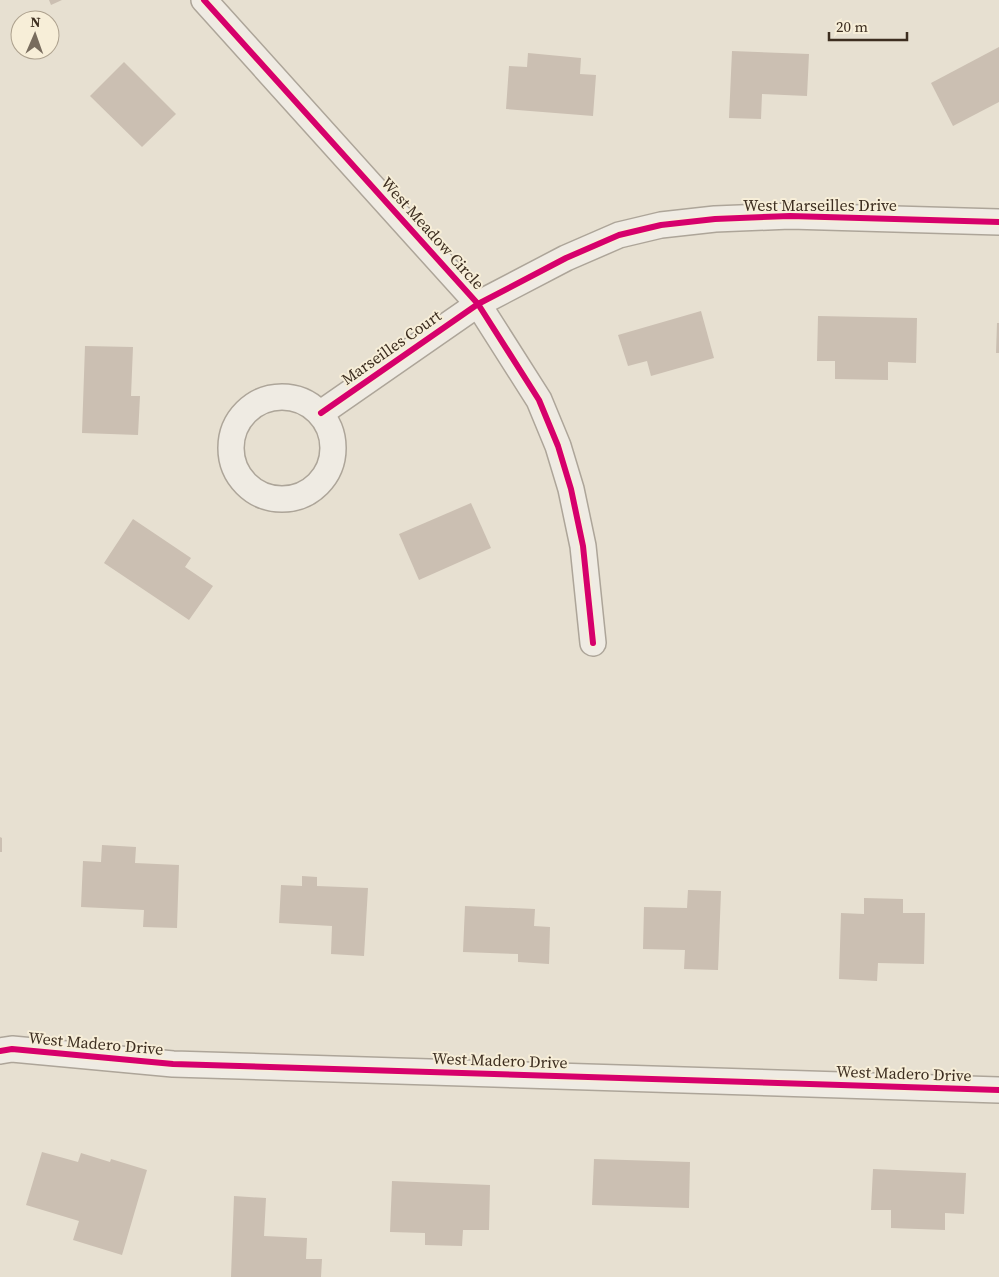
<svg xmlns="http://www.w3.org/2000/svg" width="999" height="1277" viewBox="0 0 999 1277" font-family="'Source Serif 4',serif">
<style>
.building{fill:#cbbfb2}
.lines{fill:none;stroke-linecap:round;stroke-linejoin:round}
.street-casing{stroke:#ada599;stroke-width:28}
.street{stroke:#efebe3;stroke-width:25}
.cycleway-casing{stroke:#f7eed8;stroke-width:9}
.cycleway{stroke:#d6006c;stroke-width:6}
.labels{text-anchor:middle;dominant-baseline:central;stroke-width:4;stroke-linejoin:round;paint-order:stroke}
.street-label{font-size:16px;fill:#3d2e20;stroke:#f7eed8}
</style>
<rect width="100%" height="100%" fill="#e7e0d1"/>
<g class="building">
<path d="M49 0H62L51 5Z"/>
<path d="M999 47V102L953 126 931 83Z"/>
<path d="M732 51 809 54 807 96 762 94 761 119 729 118Z"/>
<path d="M528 53 581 58 580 74 596 75 593 116 506 109 509 66 527 67Z"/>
<path d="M124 62 176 114 142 147 90 96Z"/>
<path d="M701 311 714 358 651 376 647 361 628 366 618 335Z"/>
<path d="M818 316 917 318 916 363 888 362V380L835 379V361H817Z"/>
<path d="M997 323H999V353H996Z"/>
<path d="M85 346 133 347 131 396H140L138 435 82 433Z"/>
<path d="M471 503 491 548 419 580 399 534Z"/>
<path d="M133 519 191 558 185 567 213 586 189 620 104 563Z"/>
<path d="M0 837 2 838V852H0Z"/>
<path d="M102 845 136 847 135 863 179 865 177 928 143 927 144 910 81 907 83 861 101 862Z"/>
<path d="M302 876 317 877V886L368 888 364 956 331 954 332 926 279 923 281 885 302 886Z"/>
<path d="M688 890 721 891 718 970 684 969 685 950 643 949 644 907 687 908Z"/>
<path d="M864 898 903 899V913H925L924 964 878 963 877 981 839 979 841 913 864 914Z"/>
<path d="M465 906 535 909 534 926 550 927 549 964 518 962V954L463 952Z"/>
<path d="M42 1152 78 1162 81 1153 110 1162 111 1159 147 1170 122 1255 73 1240 79 1221 26 1205Z"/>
<path d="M594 1159 690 1162 689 1208 592 1205Z"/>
<path d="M873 1169 966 1173 964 1214 945 1213V1230L891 1228V1210H871Z"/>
<path d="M392 1181 490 1185 489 1230H463L462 1246 425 1245V1233L390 1232Z"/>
<path d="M234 1196 266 1198 264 1236 307 1238 306 1259H322L321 1277H231Z"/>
</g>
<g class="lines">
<g class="street-casing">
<g id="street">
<path d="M204 0 478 304 539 400 558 446 571 489 583 546 593 643"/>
<circle cx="282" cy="448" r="51"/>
<path d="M321 413 478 304 566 258 619 235 661 225 715 219 790 216 999 222"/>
<path d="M0 1051 12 1049 173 1064 999 1090"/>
</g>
</g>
<use href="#street" class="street"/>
<g class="cycleway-casing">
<g id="cycleway">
<path d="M204 0 478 304 539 400 558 446 571 489 583 546 593 643"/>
<path d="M321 413 478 304 566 258 619 235 661 225 715 219 790 216 999 222"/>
<path d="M0 1051 12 1049 173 1064 999 1090"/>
</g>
</g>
<use href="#cycleway" class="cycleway"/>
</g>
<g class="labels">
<g class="street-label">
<text x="820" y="205">West Marseilles Drive</text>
<text transform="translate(433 233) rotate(48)">West Meadow Circle</text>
<text transform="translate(391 347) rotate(-35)">Marseilles Court</text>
<text transform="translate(96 1043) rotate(5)">West Madero Drive</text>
<text transform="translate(500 1060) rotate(2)">West Madero Drive</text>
<text transform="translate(904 1073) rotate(2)">West Madero Drive</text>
</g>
</g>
<g transform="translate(35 35) rotate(2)"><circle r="24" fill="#f7eed8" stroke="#ada18e"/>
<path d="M0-4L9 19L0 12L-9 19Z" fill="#786c5e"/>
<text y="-8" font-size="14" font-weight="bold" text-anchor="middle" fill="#3d2e20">N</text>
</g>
<path d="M829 32v8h78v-8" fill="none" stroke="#3d2e20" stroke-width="2.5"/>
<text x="836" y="32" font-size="15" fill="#3d2e20" stroke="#f7eed8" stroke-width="4" paint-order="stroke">20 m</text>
</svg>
